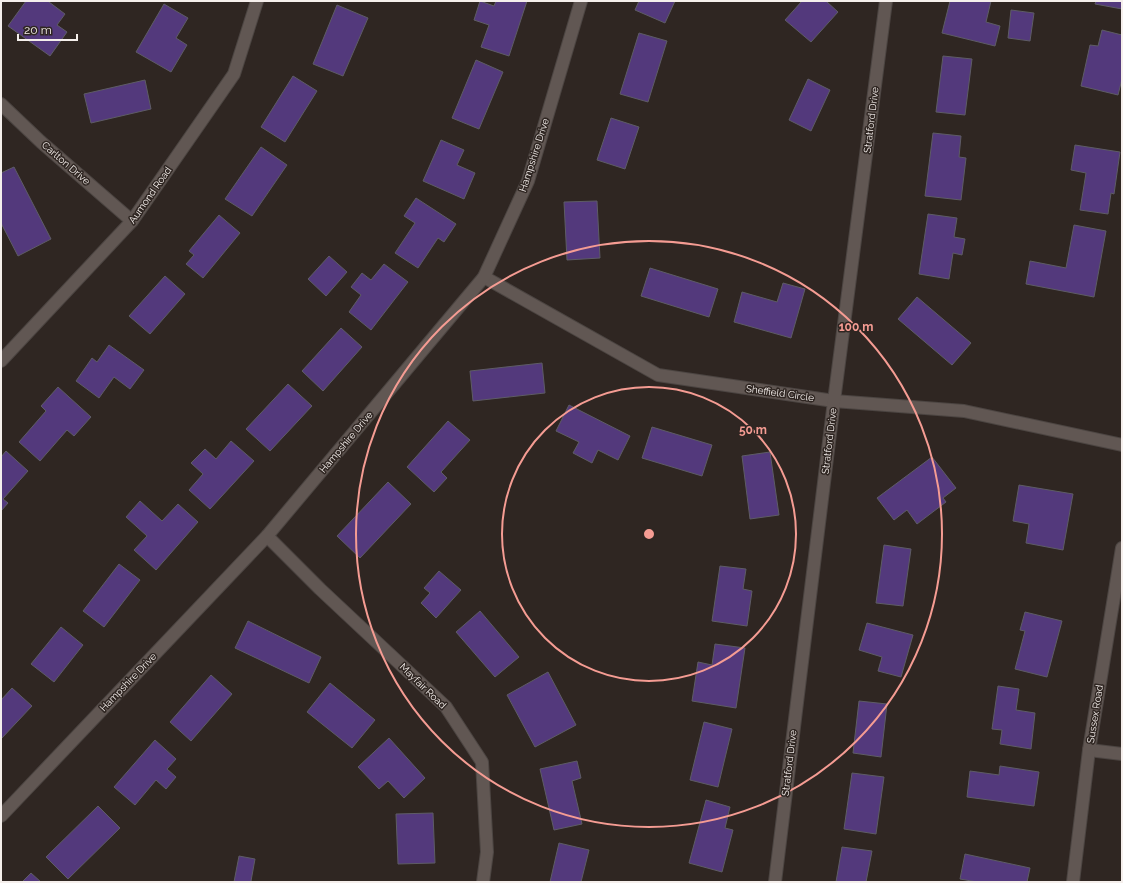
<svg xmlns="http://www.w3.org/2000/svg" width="1123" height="883" viewBox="0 0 1123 883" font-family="Raleway,sans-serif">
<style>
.building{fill:#53397c;stroke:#5e5c65}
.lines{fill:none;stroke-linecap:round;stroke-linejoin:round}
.street-casing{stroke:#4c4542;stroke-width:14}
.secondary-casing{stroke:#4c4542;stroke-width:14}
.street{stroke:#615753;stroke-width:12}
.secondary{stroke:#615753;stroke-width:12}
.ring{fill:none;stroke:#f59c93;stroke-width:2}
.labels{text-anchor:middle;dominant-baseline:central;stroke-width:3;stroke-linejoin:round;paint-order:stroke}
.street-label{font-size:10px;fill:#f5efec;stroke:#2f2622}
.centre{fill:#f59c93;stroke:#2f2622;stroke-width:2}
.ring-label{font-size:12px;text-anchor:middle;font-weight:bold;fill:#f59c93;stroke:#2f2622;stroke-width:3;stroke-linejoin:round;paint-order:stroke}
</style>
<rect width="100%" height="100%" fill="#2f2622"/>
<g class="building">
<path d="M26 1H50L49 2 65 14 57 25 67 32 50 56 8 26Z"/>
<path d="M480 1 494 6 496 1H527L509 56 481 47 489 25 474 20Z"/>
<path d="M639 1H675L665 23 635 10Z"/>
<path d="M802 1H826L838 12 811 42 785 20Z"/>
<path d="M950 1H991L986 22 1000 26 995 46 942 33Z"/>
<path d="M1096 1H1122V9L1095 4Z"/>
<path d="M164 4 188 18 176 38 187 45 171 72 136 52Z"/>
<path d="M337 5 368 18 343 76 313 64Z"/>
<path d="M1011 10 1034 13 1030 41 1008 38Z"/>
<path d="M1102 30 1122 35V79L1118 95 1081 86 1090 45 1098 46Z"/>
<path d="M639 33 667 41 648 102 620 94Z"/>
<path d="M943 56 972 59 965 115 936 112Z"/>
<path d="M476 60 503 72 479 129 452 118Z"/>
<path d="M293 76 317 91 285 142 261 127Z"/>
<path d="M808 79 830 90 811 131 789 120Z"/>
<path d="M145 80 151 109 91 123 84 94Z"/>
<path d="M611 118 639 127 625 169 597 160Z"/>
<path d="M933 133 961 136 959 157 966 158 961 200 925 196Z"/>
<path d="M441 140 464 150 457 165 475 173 464 199 423 181Z"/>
<path d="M1075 145 1120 152 1114 194 1111 193 1108 214 1080 210 1086 173 1071 170Z"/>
<path d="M261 147 287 165 252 216 225 199Z"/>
<path d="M14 167 51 239 18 256 1 223V173Z"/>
<path d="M416 198 456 224 444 242 438 238 418 268 395 253 415 223 404 216Z"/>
<path d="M597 201 600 258 567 260 564 202Z"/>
<path d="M928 214 957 218 954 237 965 239 962 255 953 253 949 279 919 274Z"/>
<path d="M219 215 240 233 203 278 186 264 194 255 189 251Z"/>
<path d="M1074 225 1106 231 1094 297 1026 284 1030 261 1066 268Z"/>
<path d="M329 256 347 272 326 296 308 279Z"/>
<path d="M384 264 408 282 371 330 349 312 361 295 351 287 362 273 371 280Z"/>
<path d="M650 268 718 289 709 317 641 296Z"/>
<path d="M165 276 185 294 150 334 129 316Z"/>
<path d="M783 283 805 289 791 338 734 322 742 292 777 302Z"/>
<path d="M917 297 971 343 952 365 898 319Z"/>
<path d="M341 328 362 347 323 391 302 371Z"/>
<path d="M109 345 144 370 130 389 114 377 99 398 76 381 92 358 97 362Z"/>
<path d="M542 363 545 393 473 401 470 371Z"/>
<path d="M288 384 312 406 270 451 246 429Z"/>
<path d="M58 387 91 417 74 436 67 430 40 461 19 442 46 411 41 406Z"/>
<path d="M569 405 630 436 618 460 598 450 592 463 573 453 579 442 556 431Z"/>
<path d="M448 421 470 440 441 472 447 478 434 492 407 467Z"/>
<path d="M652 427 712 445 702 476 642 458Z"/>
<path d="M231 441 254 461 210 509 189 490 203 474 191 463 205 449 216 459Z"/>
<path d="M6 451 28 471 3 499 8 503 1 511V457Z"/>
<path d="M770 452 779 515 750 519 742 456Z"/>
<path d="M932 457 956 488 943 498 946 502 917 524 907 510 894 520 877 498Z"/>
<path d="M388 482 411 504 360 558 337 536Z"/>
<path d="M1019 485 1073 494 1063 550 1026 543 1029 524 1013 521Z"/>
<path d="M140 501 162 521 178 504 198 522 156 570 134 550 147 536 126 517Z"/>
<path d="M884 545 911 549 903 606 876 603Z"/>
<path d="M119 564 140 580 104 627 83 611Z"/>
<path d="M720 566 746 569 743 589 752 591 747 626 712 621Z"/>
<path d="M439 571 461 590 436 618 421 603 430 593 424 588Z"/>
<path d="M480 611 519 657 495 677 456 632Z"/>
<path d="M1025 612 1062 621 1047 677 1015 669 1025 631 1020 630Z"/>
<path d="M248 621 321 657 309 683 235 648Z"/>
<path d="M867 623 913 635 901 677 878 671 882 657 859 650Z"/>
<path d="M61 627 83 645 54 682 31 664Z"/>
<path d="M715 644 745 648 736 708 692 701 698 662 712 665Z"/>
<path d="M548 672 576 725 535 747 507 695Z"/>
<path d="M211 675 232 694 191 741 170 722Z"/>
<path d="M330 683 375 720 352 748 307 712Z"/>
<path d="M998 686 1019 689 1016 710 1035 713 1031 749 1000 744 1002 730 992 729Z"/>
<path d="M12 688 32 706 1 739V700Z"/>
<path d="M859 701 887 704 881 757 853 753Z"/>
<path d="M704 722 732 729 718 787 690 780Z"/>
<path d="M389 738 425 778 404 798 388 781 379 789 358 767Z"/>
<path d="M155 740 176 759 167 769 176 777 166 789 156 780 135 805 114 787Z"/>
<path d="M577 761 581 778 572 781 582 824 554 830 540 769Z"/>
<path d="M1000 766 1039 772 1034 806 967 797 970 771 999 775Z"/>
<path d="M852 773 884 777 876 834 844 829Z"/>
<path d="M706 800 730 807 725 828 733 830 722 872 689 863Z"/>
<path d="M98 806 120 828 68 879 46 857Z"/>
<path d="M433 813 435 863 398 864 396 814Z"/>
<path d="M559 843 589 850 581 882H550Z"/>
<path d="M842 847 872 851 866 882H836Z"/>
<path d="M965 854 1030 868 1027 882H977L960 879Z"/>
<path d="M239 856 255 859 251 881 253 882H234Z"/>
<path d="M31 873 41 882H22Z"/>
</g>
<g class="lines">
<g class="street-casing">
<g id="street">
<path d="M1 104 41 142 132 221"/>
<path d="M484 277 658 375 834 401 964 411 1122 445"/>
<path d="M267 536 320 589 446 707 482 762 487 852 483 882"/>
<path d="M1089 750 1122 754"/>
<path d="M1 816 267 536 484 277 528 181 581 1"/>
<path d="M775 882 834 401 886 1"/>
<path d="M1073 882 1089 750 1122 548"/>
</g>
</g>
<g class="secondary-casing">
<path id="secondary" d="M1 361 132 221 234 74 257 1"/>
</g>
<use href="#street" class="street"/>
<use href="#secondary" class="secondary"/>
</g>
<g class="ring">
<circle cx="649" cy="534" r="147"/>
<circle cx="649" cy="534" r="293"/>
</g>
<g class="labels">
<g class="street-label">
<text transform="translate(871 120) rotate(-83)">Stratford Drive</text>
<text transform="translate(534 155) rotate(-72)">Hampshire Drive</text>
<text transform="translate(66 163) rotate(41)">Carlton Drive</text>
<text transform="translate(150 195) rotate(-55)">Aumond Road</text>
<text transform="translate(780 393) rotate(8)">Sheffield Circle</text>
<text transform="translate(829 441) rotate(-83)">Stratford Drive</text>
<text transform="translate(346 442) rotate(-50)">Hampshire Drive</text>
<text transform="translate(128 682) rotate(-46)">Hampshire Drive</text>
<text transform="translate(423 686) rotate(44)">Mayfair Road</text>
<text transform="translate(1095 714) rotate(-81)">Sussex Road</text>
<text transform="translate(789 763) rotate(-83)">Stratford Drive</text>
</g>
</g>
<circle cx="649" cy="534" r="6" class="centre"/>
<g class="ring-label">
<text x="856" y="331">100 m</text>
<text x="753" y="434">50 m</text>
</g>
<rect width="1123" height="883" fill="none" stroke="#f5efec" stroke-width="4"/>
<path d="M18 34v6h59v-6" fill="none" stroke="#f5efec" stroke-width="2"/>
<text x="24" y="34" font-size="12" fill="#f5efec" stroke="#2f2622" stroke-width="3" paint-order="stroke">20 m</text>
</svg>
